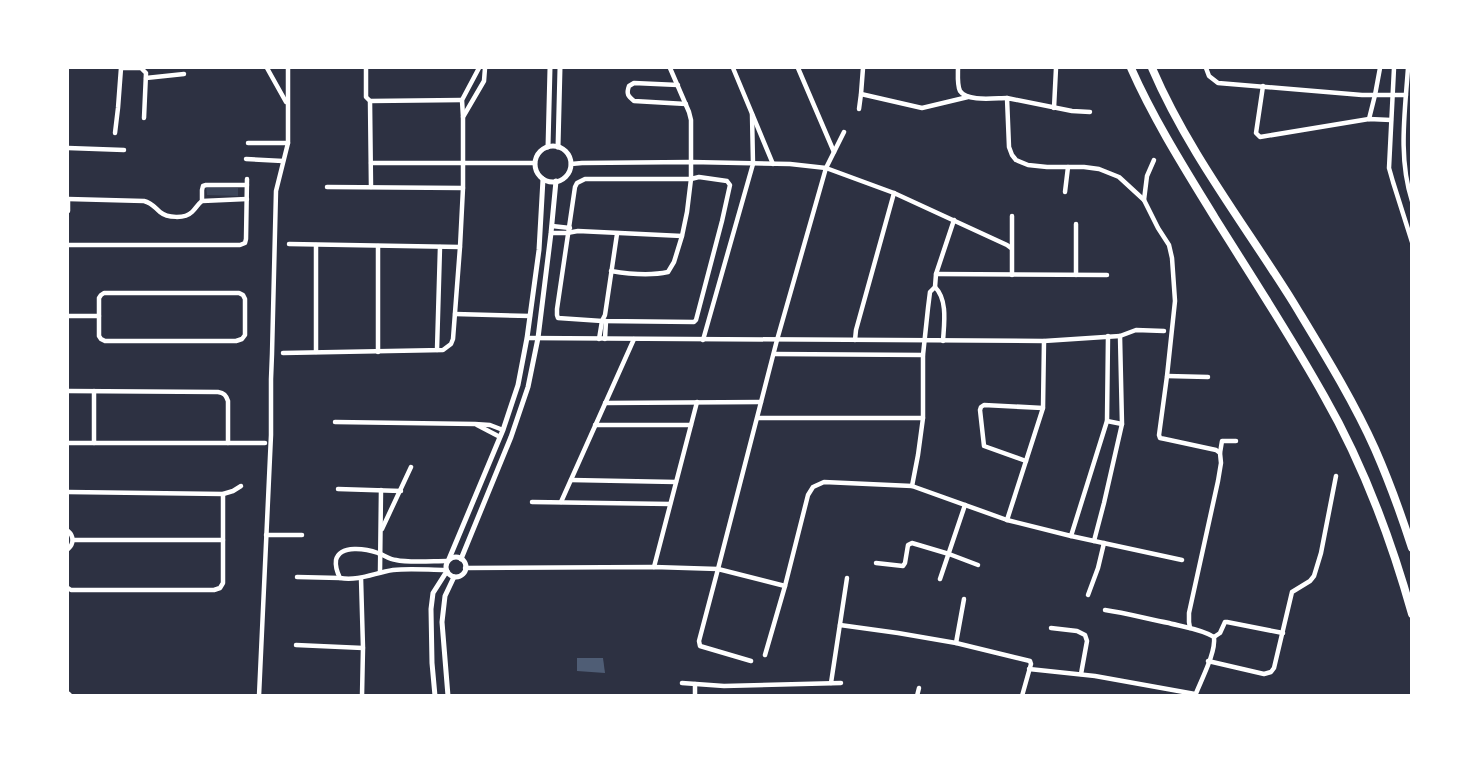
<svg xmlns="http://www.w3.org/2000/svg" width="1479" height="763" viewBox="0 0 1479 763" font-family="'Titillium Web',sans-serif">
<style>
.green{fill:#3c4559}
.water{fill:#4f5d75}
.lines{fill:none;stroke-linecap:round;stroke-linejoin:round}
.minor{stroke:#fff;stroke-width:4.5}
.tertiary{stroke:#fff;stroke-width:5}
.primary{stroke:#fff;stroke-width:7}
.motorway{stroke:#fff;stroke-width:8}
</style>
<rect width="100%" height="100%" fill="#2d3142"/>
<path class="green" d="M206 187 238 188V196L207 195Z"/>
<path class="water" d="M577 658H603L605 673 577 671Z"/>
<g class="lines">
<g class="minor">
<path d="M121 68H141L146 73 144 118"/>
<path d="M267 68 286 102"/>
<path d="M366 68V97L370 101 371 187"/>
<path d="M733 68 773 164"/>
<path d="M798 68 834 152"/>
<path d="M958 68C958 74 957 85 960 91 967 102 995 98 1007 98"/>
<path d="M1206 68 1209 76 1218 83 1362 95H1406"/>
<path d="M1394 68 1389 168 1393 182 1412 242"/>
<path d="M1408 68C1405 112 1398 158 1412 201"/>
<path d="M146 78 184 74"/>
<path d="M678 85 634 83 629 86C626 94 628 96 634 101L686 104"/>
<path d="M1263 86 1256 133 1260 137 1369 119 1391 120"/>
<path d="M861 94 922 108 968 97"/>
<path d="M370 101 462 100"/>
<path d="M1054 108 1056 68"/>
<path d="M859 109 861 94 863 68"/>
<path d="M1090 112 1072 111 1007 98 1009 147 1012 155 1016 160 1028 165 1047 167H1084L1099 169 1119 177 1144 200 1158 228 1169 245 1172 258 1175 301 1167 376 1159 435 1160 438 1165 439 1216 450 1220 453 1221 463 1218 481 1189 613V622L1190 628"/>
<path d="M463 117 462 100 479 68"/>
<path d="M1369 119 1375 95 1380 68"/>
<path d="M115 133 118 108 121 68"/>
<path d="M248 143H288"/>
<path d="M68 148 124 150"/>
<path d="M246 159 283 161"/>
<path d="M371 163H535"/>
<path d="M571 164 582 163 691 162 790 164 826 168 894 193 1007 245 1011 248"/>
<path d="M699 177 727 181 730 185 722 221 696 320 694 322 602 321 558 318 557 315V309L575 187 577 183 585 179H691Z"/>
<path d="M327 187 463 188"/>
<path d="M1065 192 1068 167"/>
<path d="M68 199 144 201C152 203 154 207 160 212 167 218 185 219 192 212 196 208 198 204 202 201L247 199"/>
<path d="M1144 200 1147 176 1154 160"/>
<path d="M202 201V190L203 186 206 185H247"/>
<path d="M68 211V199"/>
<path d="M1076 224V275"/>
<path d="M552 226 570 228"/>
<path d="M551 233H567L578 231 682 236"/>
<path d="M289 244 460 247"/>
<path d="M68 245H240L245 243 246 239 247 179"/>
<path d="M611 271C629 274 650 276 668 272L674 262 682 236 687 212 691 179V120L689 112 670 68"/>
<path d="M936 274 1107 275"/>
<path d="M1012 275V216"/>
<path d="M935 287C948 300 944 324 943 341"/>
<path d="M104 293H239L243 295 245 299V335L242 339 236 341H105L101 339 99 336V298L101 295Z"/>
<path d="M455 314 530 316"/>
<path d="M68 316H99"/>
<path d="M527 338 1044 341 1120 336 1136 330 1164 331"/>
<path d="M599 339 602 321 605 315 617 234"/>
<path d="M605 339 606 321"/>
<path d="M703 340 753 164 752 114"/>
<path d="M855 340 856 330 894 193"/>
<path d="M437 350 440 247"/>
<path d="M316 352V245"/>
<path d="M378 352V246"/>
<path d="M283 353 443 350 451 344 453 339 460 247 463 188V117L484 81 485 68"/>
<path d="M774 354 923 355"/>
<path d="M1167 376 1208 377"/>
<path d="M68 391 218 392C224 393 226 395 228 401V443"/>
<path d="M94 391V443"/>
<path d="M605 403 761 402"/>
<path d="M758 418H923"/>
<path d="M1107 421 1122 424"/>
<path d="M335 422 475 424 490 425 503 430"/>
<path d="M477 425 500 437"/>
<path d="M595 425H691"/>
<path d="M68 443H265"/>
<path d="M1220 453 1222 441H1236"/>
<path d="M1026 461 984 446 980 410 981 407 984 405 1043 408"/>
<path d="M571 480 676 482"/>
<path d="M912 486 918 455 923 418V355L928 308 930 292 935 287 936 274 954 220"/>
<path d="M338 489 401 491"/>
<path d="M68 492 223 494 233 491 241 486"/>
<path d="M532 502 670 504"/>
<path d="M561 502 634 339"/>
<path d="M1007 520 1043 408 1044 341"/>
<path d="M382 529 411 467"/>
<path d="M68 531C74 536 74 544 68 549"/>
<path d="M266 535H302"/>
<path d="M1071 536 1107 421 1108 336"/>
<path d="M73 540H223"/>
<path d="M1094 541 1104 503 1122 424 1120 336"/>
<path d="M876 563 903 566 905 563 908 545 912 543 949 554 978 565"/>
<path d="M654 567 697 402"/>
<path d="M465 568 654 567 718 569 785 586"/>
<path d="M446 570C429 570 410 568 393 570 374 573 359 581 340 578 337 572 335 567 336 560 340 544 367 549 378 553 384 555 389 559 396 560 408 563 433 561 447 561"/>
<path d="M380 572 381 490"/>
<path d="M297 577 340 578"/>
<path d="M361 578 363 648 362 696"/>
<path d="M940 579 965 505"/>
<path d="M68 588 71 590H214L220 588 223 583V494"/>
<path d="M1088 595 1098 568 1104 543"/>
<path d="M1105 610C1126 613 1148 619 1169 623 1183 627 1202 629 1214 637"/>
<path d="M840 625 898 633 956 643 1030 661 1031 664 1022 696"/>
<path d="M1051 628 1077 631 1085 635 1087 641 1081 674"/>
<path d="M1214 637 1220 633 1225 622H1227L1283 633"/>
<path d="M956 643 964 599"/>
<path d="M296 645 363 648"/>
<path d="M765 655 785 586 808 495 813 487 824 482 912 486 1007 520 1071 536 1182 560"/>
<path d="M751 661 700 646 699 641 718 569 777 340 826 168 844 132"/>
<path d="M1208 661 1264 674 1271 672 1274 668 1292 592 1310 581 1314 576 1321 553 1336 476"/>
<path d="M1029 669 1095 676 1195 694"/>
<path d="M682 683 724 686 841 683"/>
<path d="M831 683 847 578"/>
<path d="M259 696 271 435V379L272 354 276 191 288 143V68"/>
<path d="M695 696V684"/>
<path d="M917 696 919 688"/>
<path d="M1195 696C1201 680 1216 653 1214 637"/>
</g>
<g class="tertiary">
<circle cx="553" cy="164" r="18"/>
<path d="M548 147 550 68"/>
<path d="M558 147 560 68"/>
<circle cx="456" cy="567" r="10"/>
<path d="M449 559 503 430 518 385 527 338 539 250 543 179"/>
<path d="M461 559 511 437 528 387 538 338 551 233 556 181"/>
<path d="M435 696 432 663 431 609 433 593 447 571"/>
<path d="M448 696 442 622 445 596 454 577"/>
</g>
<path class="primary" d="M68 695 69 696"/>
<g class="motorway">
<path d="M1131 68C1154 120 1185 169 1215 218 1252 277 1290 335 1324 396 1363 464 1391 539 1412 614"/>
<path d="M1152 68C1188 152 1245 225 1293 302 1322 350 1352 398 1375 449 1389 481 1401 514 1412 548"/>
</g>
</g>
<rect width="1479" height="763" fill="none" stroke="#ffffff" stroke-width="138"/>
</svg>
